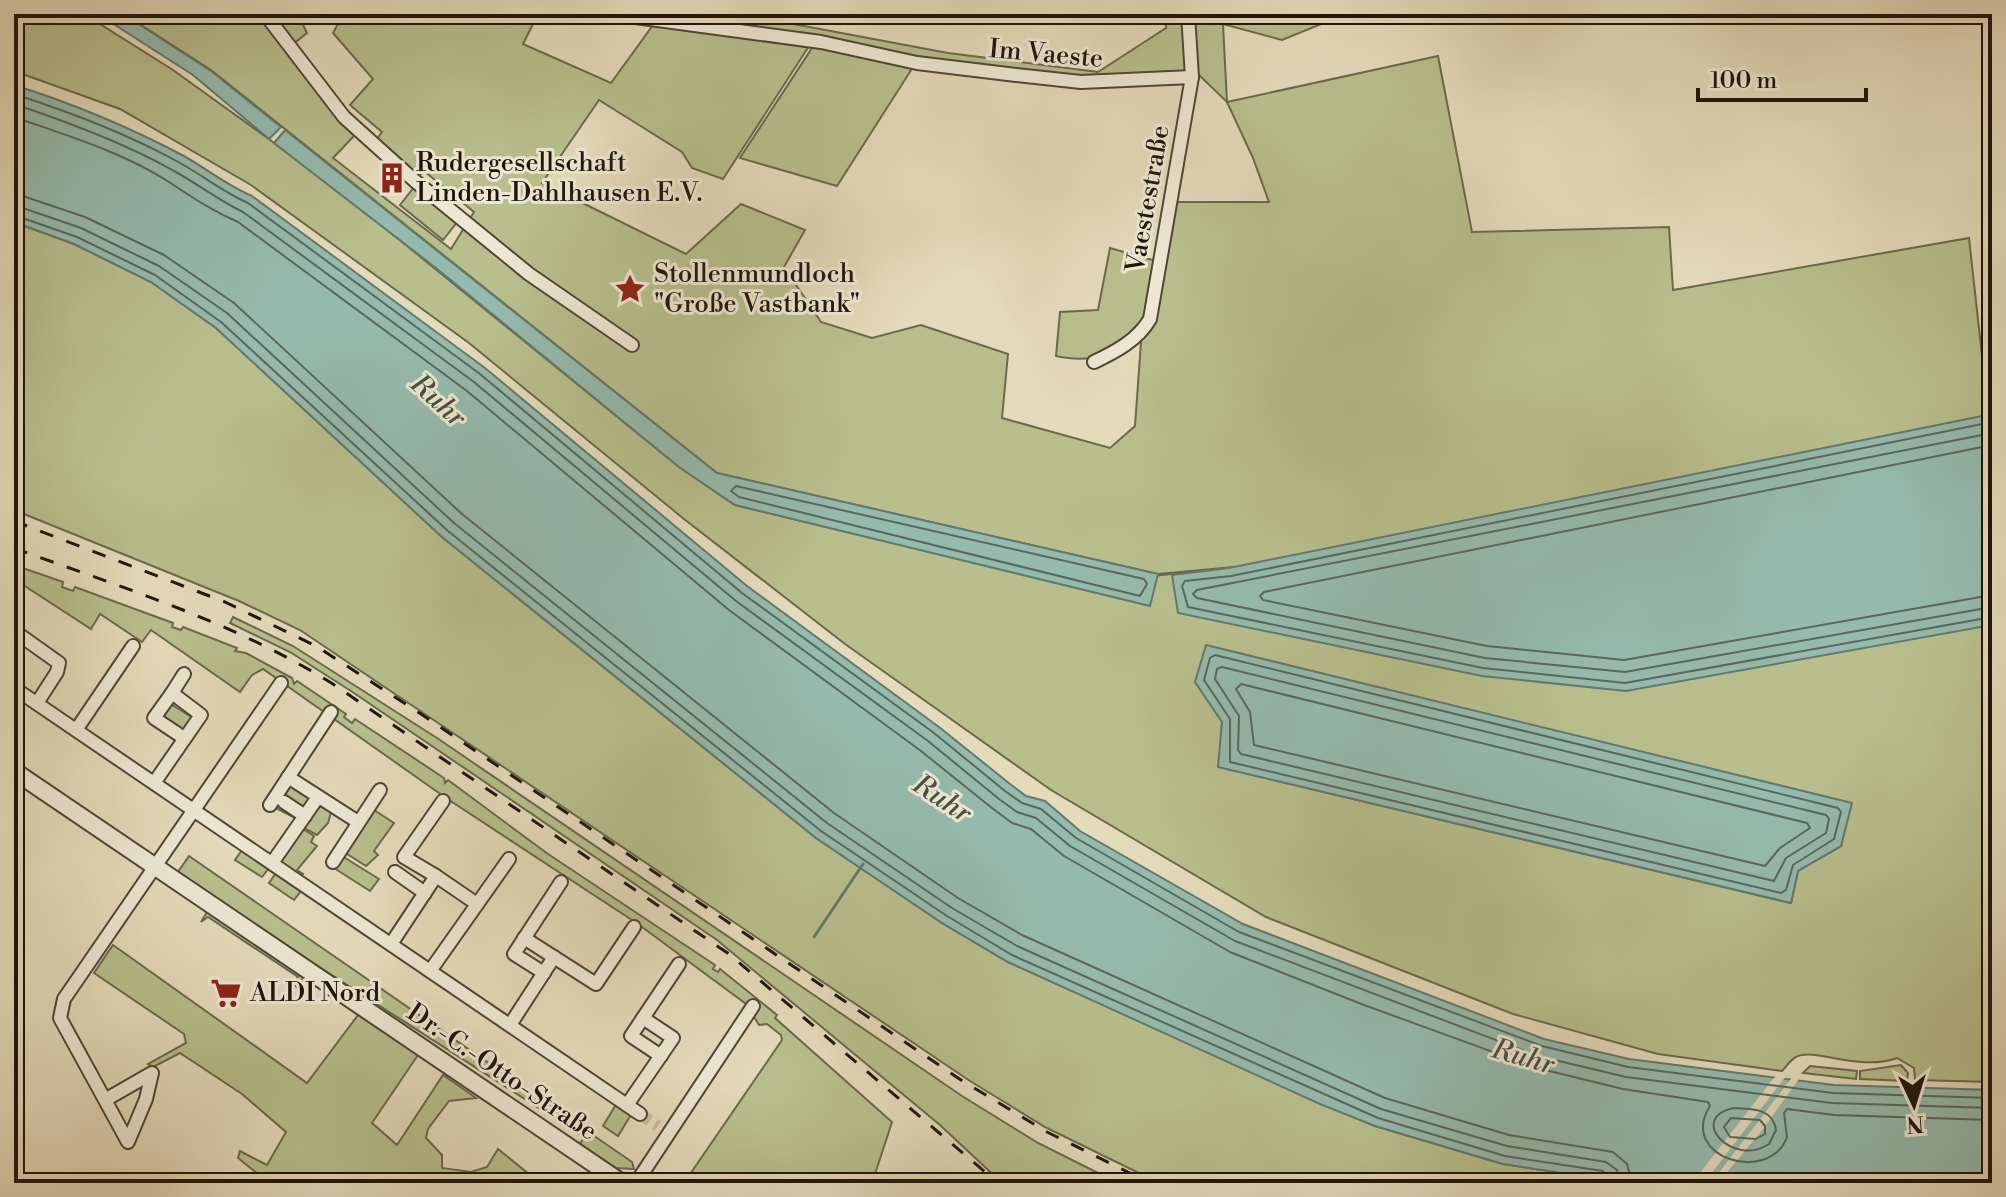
<svg xmlns="http://www.w3.org/2000/svg" width="2006" height="1197" viewBox="0 0 2006 1197" font-family="'Libre Bodoni',serif">
<style>
.green{fill:#b8bf8d;stroke:#6b6a4c;stroke-width:2;fill-rule:evenodd}
.water{fill:#95bbae;stroke:#65796d;stroke-width:2}
.pier{fill:#e4dbbb}
.lines{fill:none;stroke-linecap:round;stroke-linejoin:round}
.shore{stroke:#5a685c;stroke-width:2}
.stream{stroke:#65796d;stroke-width:3}
.minor-tunnel{stroke:#c6bda1;stroke-width:12;stroke-dasharray:12 6;stroke-linecap:butt}
.minor-casing{stroke:#504637;stroke-width:16}
.tertiary-casing{stroke:#504637;stroke-width:20}
.minor{stroke:#ede8d3;stroke-width:12}
.tertiary{stroke:#ede8d3;stroke-width:16}
.rail{stroke:#1e150b;stroke-width:3;stroke-dasharray:14 14;stroke-linecap:butt}
.labels{text-anchor:middle;dominant-baseline:central;stroke-width:6;stroke-linejoin:round;paint-order:stroke}
.street-label{font-size:26px;fill:#1e150b;stroke:#ede8d3}
.poi-label{font-size:26px;fill:#1e150b;stroke:#ede8d3;text-anchor:start}
.water-label{font-size:28px;font-style:italic;fill:#484f44;stroke:#ede8d3}
</style>
<rect width="100%" height="100%" fill="#e4dbbb"/>
<filter id="stains"><feTurbulence type="fractalNoise" baseFrequency=".0025" numOctaves="4"/><feColorMatrix values="0 0 0 0 .2 0 0 0 0 .09 0 0 0 0 .02 0 0 0 .5 -.17"/></filter>
<radialGradient id="worn" r=".72"><stop offset=".6" stop-color="#630" stop-opacity="0"/><stop offset="1" stop-color="#630" stop-opacity=".3"/></radialGradient>
<g class="green">
<path d="M14 14H84L173 70 327 181 679 467 735 505 884 541 1153 576 1234 567 1158 574 717 473 211 70 124 14H298L307 33 292 45 357 133 333 158 451 249 474 212 424 171 418 177 376 140 382 132 350 105 373 79 333 33 343 14H538L523 44 611 83 661 14H719L772 20 948 53 1098 72 1166 28 1165 14H1321L1324 23 1282 40 1223 24 1227 102 1438 56 1472 232 1669 227 1673 290 1969 238 1984 374 1992 382V1082L1915 1080 1914 1068 1897 1058C1860 1072 1814 1047 1796 1057 1791 1059 1786 1067 1782 1071L1658 1054 1513 1014 1266 917 1051 790 845 644 684 519 469 343 251 185 120 109 14 71ZM811 43 1081 81 1197 73 1227 102 1253 158 1269 202H1173L1163 263 1110 248 1098 310 1060 312 1056 356C1098 365 1111 353 1139 323L1142 328 1135 426 1110 448 1002 418 1008 354 921 325 872 338 821 322 784 267 805 230 741 204 686 254 542 183 599 100 682 152 692 168 723 179ZM1222 722 1841 846 1798 871 1791 903 1219 767Z"/>
<path d="M816 42 915 64 837 186 740 158Z"/>
<path d="M415 186 458 221 443 240 400 205Z"/>
<path d="M14 222 74 244 151 282 216 328 442 537 816 838 942 923 1008 962 1375 1126 1503 1164 1627 1183H1159L1045 1127 970 1081 300 630 239 601 14 510Z"/>
<path d="M14 565 63 582 62 587 73 591 75 587 173 623 172 627 181 630 183 627 237 648 235 651 246 653 292 678 294 684 297 681 346 714 344 717 352 723 355 719 444 778 445 783 448 780 548 854 715 965 713 969 718 972 720 969 777 1015 775 1018 892 1122 872 1183H684L782 1040 781 1035 767 1024 759 1025 746 1004 638 924 446 798 263 669 252 675 240 692 151 630 142 642 100 614 91 629 14 579Z"/>
<path d="M233 617 293 646 437 738 962 1096 1038 1143 1118 1183H1002L940 1125 717 940 354 693 290 652 230 623Z"/>
<path d="M169 703 193 718 183 734 159 717Z"/>
<path d="M288 785 332 809 328 823 317 835 302 827 303 822 270 805Z"/>
<path d="M374 810 394 823 374 851 378 855 366 866 344 852Z"/>
<path d="M303 829 314 836 311 842 317 846 297 870 303 874 299 878 279 864Z"/>
<path d="M242 850 269 868 262 877 235 860Z"/>
<path d="M189 856 632 1162 634 1169 616 1168 579 1146 584 1137 280 942 178 872Z"/>
<path d="M342 856 379 879 370 891 334 868Z"/>
<path d="M276 873 301 891 294 900 269 883Z"/>
<path d="M207 912 304 977 297 987 293 984 298 977 208 917 201 922Z"/>
<path d="M113 945 307 1083 361 1011 420 1052 372 1123 397 1145 443 1075 476 1098 449 1101 428 1129 426 1138 442 1155V1168L471 1172 487 1167 498 1149 540 1183H269L238 1158 240 1151 267 1165 286 1132 242 1094 180 1053 153 1067 148 1064 186 1043 184 1034 94 973Z"/>
<path d="M1901 1065 1908 1073 1907 1081 1860 1079V1071Z"/>
<path d="M1810 1066 1857 1071 1856 1079 1803 1073Z"/>
<path d="M617 1103 632 1113 618 1136 603 1126Z"/>
</g>
<g class="water">
<path d="M98 14H123L211 71 281 127 269 139 193 75Z"/>
<path d="M14 85C71 103 129 127 182 155 206 168 226 185 252 196L485 368 747 586 939 727 1010 784 1026 796 1045 801 1080 831 1243 924 1544 1039 1629 1059 1834 1085 1992 1090V1183H1627L1503 1164 1375 1126 1320 1104 1008 962 942 923 816 838 442 537 216 328 151 282 74 244 14 222Z"/>
<path d="M285 130 717 473 1158 574 1150 606 735 505 679 467 436 268 274 143Z"/>
<path d="M1992 414V625L1626 691 1482 676 1178 613 1172 575 1229 568Z"/>
<path d="M1206 645 1852 803 1841 846 1798 871 1791 903 1218 767 1222 722 1195 682Z"/>
</g>
<g class="pier">
<path d="M1777 1074 1787 1075 1704 1183H1692Z"/>
<path d="M1794 1075 1801 1076 1763 1129 1718 1183H1711Z"/>
</g>
<g class="lines">
<g class="shore">
<path d="M14 94C70 112 128 134 180 163 204 176 221 191 248 203L480 374 742 593 934 733 1005 791 1022 803 1041 809 1076 838 1239 932 1542 1046 1628 1067 1833 1093 1992 1098"/>
<path d="M14 104C68 122 125 143 174 171 198 184 218 200 243 212L474 382 736 601 928 741 999 799 1017 812 1036 818 1070 846 1235 941 1538 1056 1626 1077 1832 1103 1992 1108"/>
<path d="M14 117C65 135 123 152 169 182 192 197 212 211 238 222L467 391 729 610 921 751 992 808 1012 823 1031 829 1064 856 1230 952 1364 1005 1537 1068 1623 1089 1708 1102 1710 1106C1677 1158 1770 1185 1787 1137L1784 1113 1787 1109 1834 1115 1992 1120"/>
<path d="M14 193 85 217 164 255 234 303 462 514 834 813 958 898 1022 935 1385 1098 1509 1135 1613 1152 1627 1164 1632 1183"/>
<path d="M14 205 81 228 159 266 227 313 454 523 827 823 952 908 1017 946 1381 1109 1507 1146 1606 1162 1617 1170 1620 1183"/>
<path d="M14 215 77 237 155 275 221 322 448 531 821 831 947 916 1012 955 1378 1118 1505 1156 1603 1171 1610 1183"/>
<path d="M1992 422 1231 576 1185 581 1182 586 1188 607 1483 668 1625 683 1992 617"/>
<path d="M1992 433 1197 590 1193 594 1197 598 1485 658 1625 672 1992 607"/>
<path d="M1992 445 1264 592 1260 596 1263 600 1487 646 1624 660 1992 595"/>
<path d="M736 486 1144 579 1147 584 1140 596 739 497 731 491Z"/>
<path d="M1215 655 1838 808 1841 812 1834 839 1793 865 1786 890 1781 893 1230 762V719L1204 680 1210 658Z"/>
<path d="M1222 667 1826 815 1829 819 1826 833 1786 858 1774 881 1241 754 1238 750 1239 716 1215 679 1217 669Z"/>
<path d="M1241 684 1807 823 1810 828 1780 848 1765 866 1254 745 1250 712 1236 689Z"/>
<path d="M1734 1108C1752 1109 1773 1108 1776 1130L1769 1144C1733 1168 1686 1118 1734 1108Z"/>
<path d="M1731 1118 1760 1120 1765 1126V1134L1756 1139 1730 1137 1724 1127Z"/>
</g>
<path class="stream" d="M814 937 863 864"/>
<path class="minor-tunnel" d="M640 1114 658 1126"/>
<g class="minor-casing">
<g id="minor">
<path d="M265 14 344 117 415 181 529 274 632 345"/>
<path d="M613 14 821 42 917 63 1016 75 1081 82 1192 77"/>
<path d="M1094 362C1115 352 1138 340 1150 319L1192 77 1188 14"/>
<path d="M14 631 59 663 57 672 37 703"/>
<path d="M14 688 640 1114"/>
<path d="M172 693 154 718 184 738"/>
<path d="M76 730 133 646"/>
<path d="M288 777 358 822"/>
<path d="M154 783 201 715 172 693 184 674"/>
<path d="M284 802 305 816"/>
<path d="M270 805 331 712"/>
<path d="M333 862 380 790"/>
<path d="M272 863 318 797"/>
<path d="M395 872 425 893"/>
<path d="M436 876 477 904"/>
<path d="M524 938 596 984 634 927"/>
<path d="M391 944 436 876 404 857 443 801"/>
<path d="M430 971 509 859"/>
<path d="M544 973 514 954 561 882"/>
<path d="M510 1025 554 957"/>
<path d="M661 1056 631 1036 679 964"/>
<path d="M105 1100 152 1073 146 1099 128 1142 60 1018 64 999 281 683"/>
<path d="M627 1105 673 1038 643 1018"/>
<path d="M636 1183 753 1006"/>
</g>
</g>
<g class="tertiary-casing">
<path id="tertiary" d="M14 771 622 1183"/>
</g>
<use href="#minor" class="minor"/>
<use href="#tertiary" class="tertiary"/>
<g class="rail">
<path d="M14 521 225 602 316 646 421 714 961 1080 1047 1132 1150 1183"/>
<path d="M14 548C123 588 234 622 333 684L729 954 998 1183"/>
</g>
</g>
<defs>
<g id="building-bare" transform="scale(2.4)"><path d="M-4-6H4V6H1V3H-1V6H-4ZM-2.5-4.3h1.7v1.8h-1.7ZM.8-4.3h1.7v1.8H.8ZM-2.5-1h1.7V.8h-1.7ZM.8-1h1.7V.8H.8Z" fill="#8f2418" stroke="#ede8d3" stroke-width="2.5" paint-order="stroke"/></g>
<g id="sight-bare" transform="scale(2.4)"><path d="M0-6L1.8-2.2L6-1.7L2.9 1.2L3.7 5.4L0 3.3L-3.7 5.4L-2.9 1.2L-6-1.7L-1.8-2.2Z" fill="#8f2418" stroke="#ede8d3" stroke-width="2.5" paint-order="stroke"/></g>
<g id="supermarket-bare" transform="scale(2.4)"><path d="M-6-5.5h2.5l.6 2H6L4.5 2H-2.5L-4.4-4H-6ZM-1.5 3.2a1.3 1.3 0 1 0 .1 0ZM3 3.2a1.3 1.3 0 1 0 .1 0Z" fill="#8f2418" stroke="#ede8d3" stroke-width="2.5" paint-order="stroke"/></g>
</defs>
<g fill-rule="evenodd">
<use href="#building-bare" x="392" y="178"/>
<use href="#sight-bare" x="630" y="289"/>
<use href="#supermarket-bare" x="226" y="993"/>
</g>
<g class="labels">
<g class="street-label">
<text transform="translate(1046 54) rotate(5)">Im Vaeste</text>
<text transform="translate(1148 199) rotate(-80)">Vaestestraße</text>
<text transform="translate(502 1072) rotate(34)">Dr.-C.-Otto-Straße</text>
</g>
<g class="poi-label">
<text x="416" y="163">Rudergesellschaft<tspan x="416" dy="30">Linden-Dahlhausen E.V.</tspan></text>
<text x="654" y="274">Stollenmundloch<tspan x="654" dy="30">"Große Vastbank"</tspan></text>
<text x="250" y="993">ALDI Nord</text>
</g>
<g class="water-label">
<text transform="translate(438 401) rotate(42)">Ruhr</text>
<text transform="translate(942 799) rotate(33)">Ruhr</text>
<text transform="translate(1523 1057) rotate(16)">Ruhr</text>
</g>
</g>
<rect width="2006" height="1197" fill="none" stroke="#e4dbbb" stroke-width="48"/>
<rect x="16" y="16" width="1974" height="1165" fill="none" stroke="#1e150b" stroke-width="4"/>
<rect x="24" y="24" width="1958" height="1149" fill="none" stroke="#1e150b" stroke-width="2"/>
<g transform="translate(1914 1105) rotate(176)" stroke="#ede8d3" stroke-width="6" paint-order="stroke">
<path d="M0-6L14 30L0 20L-14 30Z" fill="#1e150b"/>
<text y="-12" font-size="22" font-weight="bold" text-anchor="middle" fill="#1e150b">N</text>
</g>
<path d="M1698 88v12h168v-12" fill="none" stroke="#1e150b" stroke-width="4"/>
<text x="1710" y="88" font-size="24" fill="#1e150b" stroke="#ede8d3" stroke-width="6" paint-order="stroke">100 m</text>
<rect width="100%" height="100%" filter="url(#stains)"/>
<rect width="100%" height="100%" fill="url(#worn)"/>
</svg>
